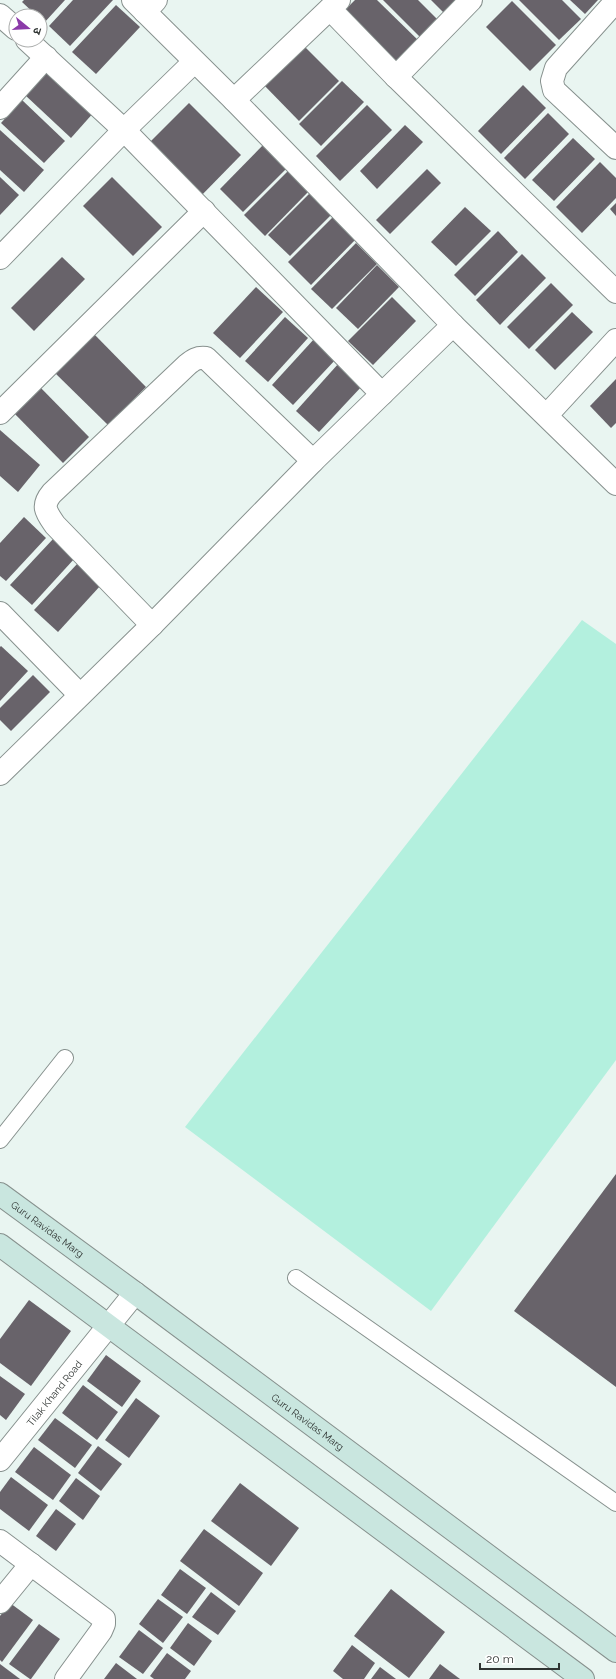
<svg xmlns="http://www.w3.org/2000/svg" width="616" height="1679" viewBox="0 0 616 1679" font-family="Raleway,'Noto Sans Devanagari',sans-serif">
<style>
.green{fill:#b3f0de}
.building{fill:#68636a}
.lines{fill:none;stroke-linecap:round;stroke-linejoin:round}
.service-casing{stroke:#87918e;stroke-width:18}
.minor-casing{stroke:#87918e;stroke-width:24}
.tertiary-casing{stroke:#87918e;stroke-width:24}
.secondary-casing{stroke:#87918e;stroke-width:24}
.service{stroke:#fff;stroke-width:16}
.minor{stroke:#fff;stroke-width:22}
.tertiary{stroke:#fff;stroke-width:22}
.secondary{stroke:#c9e6df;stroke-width:22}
.labels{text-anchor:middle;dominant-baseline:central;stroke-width:4;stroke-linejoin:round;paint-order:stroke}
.street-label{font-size:10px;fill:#2f3432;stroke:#fff}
</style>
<rect width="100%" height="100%" fill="#e9f5f1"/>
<path class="green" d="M582 620 616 644V1060L431 1311 185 1127Z"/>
<g class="building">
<path d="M24 0H65L44 23 40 19V16H37L22 2Z"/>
<path d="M73 0H113L70 46 49 26Z"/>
<path d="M355 0H377L423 45 397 71 341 14Z"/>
<path d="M383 0H418L441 23 423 40Z"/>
<path d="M431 0H463L447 16Z"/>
<path d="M519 0H562L581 19 559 40Z"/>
<path d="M570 0H598L585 14Z"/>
<path d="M512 1 556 45 530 71 486 27Z"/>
<path d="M116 5 140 27 96 74 72 52Z"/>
<path d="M300 42 339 81 299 121 261 82Z"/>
<path d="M50 68 95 111 71 138 25 95Z"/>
<path d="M342 81 364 102 321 146 299 124Z"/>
<path d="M523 85 546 108 501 154 478 131Z"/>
<path d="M22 100 65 141 44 163 1 123Z"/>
<path d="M189 103 241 155 198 199 146 146Z"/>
<path d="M367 105 392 130 340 181 316 156Z"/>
<path d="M548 113 569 134 525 179 504 158Z"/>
<path d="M405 125 423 142 377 189 360 171Z"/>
<path d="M0 130 44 170 24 192 0 170Z"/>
<path d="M573 138 595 159 554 201 532 180Z"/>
<path d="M265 143 288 167 243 212 220 189Z"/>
<path d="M600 162 616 178V198L582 233 556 207Z"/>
<path d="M427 169 441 183 390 234 376 220Z"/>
<path d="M289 170 310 190 265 236 244 215Z"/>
<path d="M0 177 19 195 0 215Z"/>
<path d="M112 177 162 227 133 256 83 206Z"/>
<path d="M310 193 332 214 290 256 268 235Z"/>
<path d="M616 203V216L610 209Z"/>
<path d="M465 207 491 231 456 266 431 242Z"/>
<path d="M333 217 356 239 311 285 288 262Z"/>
<path d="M498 231 518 252 475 296 454 275Z"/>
<path d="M356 243 377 264 332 309 311 289Z"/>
<path d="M522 254 546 278 500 325 476 300Z"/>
<path d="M62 257 85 279 34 331 11 308Z"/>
<path d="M377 265 399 287 358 329 336 308Z"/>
<path d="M551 283 573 305 529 349 507 327Z"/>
<path d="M256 287 283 312 240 358 213 333Z"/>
<path d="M392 297 416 321 373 365 348 341Z"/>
<path d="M572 312 593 332 555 370 535 350Z"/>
<path d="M285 317 308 338 268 382 245 361Z"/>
<path d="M93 333 146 387 108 425 54 372Z"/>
<path d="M315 338 337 358 293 405 272 385Z"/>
<path d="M339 363 363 385 319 432 296 411Z"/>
<path d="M616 379V423L611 428 590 406Z"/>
<path d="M38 385 89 437 63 463 12 411Z"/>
<path d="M0 430 40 465 18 492 0 476Z"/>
<path d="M24 517 46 538 6 581 0 576V543Z"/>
<path d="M54 538 75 558 32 605 10 585Z"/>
<path d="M78 563 101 585 58 632 34 610Z"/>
<path d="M1 646 28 671 0 701V647Z"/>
<path d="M33 675 50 692 11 731 0 720V708Z"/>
<path d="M616 1174V1387L514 1311Z"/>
<path d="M29 1300 71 1331 31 1386 0 1363V1339Z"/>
<path d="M106 1355 141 1381 122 1407 87 1381Z"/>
<path d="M0 1376 25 1394 6 1420 0 1415Z"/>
<path d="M83 1385 118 1412 97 1440 62 1413Z"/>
<path d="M136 1398 160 1416 129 1458 105 1440Z"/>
<path d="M55 1418 92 1445 75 1468 38 1440Z"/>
<path d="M98 1446 122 1464 101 1491 78 1473Z"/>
<path d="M34 1447 71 1475 53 1500 15 1472Z"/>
<path d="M11 1477 48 1505 29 1531 0 1509V1492Z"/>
<path d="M76 1478 100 1496 83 1520 59 1501Z"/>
<path d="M240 1483 299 1528 271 1566 211 1521Z"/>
<path d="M56 1509 76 1524 56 1551 36 1536Z"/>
<path d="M204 1529 263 1573 239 1606 180 1561Z"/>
<path d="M180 1569 206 1588 187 1614 161 1595Z"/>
<path d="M391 1589 445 1632 409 1678 354 1636Z"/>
<path d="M211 1592 236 1611 218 1635 192 1617Z"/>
<path d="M158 1599 183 1617 163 1643 139 1624Z"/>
<path d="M10 1603 33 1620 2 1662 0 1660V1616Z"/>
<path d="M188 1623 212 1641 194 1666 170 1648Z"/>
<path d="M39 1624 60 1639 31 1679H30L9 1664Z"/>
<path d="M139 1630 163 1648 143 1674 119 1657Z"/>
<path d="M352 1645 375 1663 364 1679H343L333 1671Z"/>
<path d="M167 1653 191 1671 185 1679H154L150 1676Z"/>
<path d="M116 1663 137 1679H104Z"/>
<path d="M0 1664 20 1679H0Z"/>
<path d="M440 1664 460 1679H429Z"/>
<path d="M380 1667 396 1679H371Z"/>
</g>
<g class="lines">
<g class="service-casing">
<g id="service">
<path d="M0 1140 65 1058"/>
<path d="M296 1278 616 1503"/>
</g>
</g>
<g class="minor-casing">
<g id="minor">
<path d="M616 1 556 68 552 81 554 90 616 148"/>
<path d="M330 9 396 77 616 292"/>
<path d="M145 12 156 0"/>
<path d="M0 15 16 29"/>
<path d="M27 40 124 130 382 394"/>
<path d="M396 77 471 0"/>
<path d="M234 100 339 0"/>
<path d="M0 108 46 57"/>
<path d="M0 258 124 130 194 62"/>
<path d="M0 413 204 211"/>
<path d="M547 415 616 340"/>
<path d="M0 613 80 695"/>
<path d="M152 625 55 525C46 512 41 506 52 493L187 365C193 360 197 357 206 358L313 461"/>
<path d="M0 774 152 625 313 461 453 325"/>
<path id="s1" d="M0 1460 135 1293"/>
<path d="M0 1541 104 1619V1624L101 1631 66 1679"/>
<path d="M0 1602 31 1564"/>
</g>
</g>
<g class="tertiary-casing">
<path id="tertiary" d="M133 0 234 100 453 325 616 484"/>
</g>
<g class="secondary-casing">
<g id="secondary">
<path id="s2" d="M0 1194 135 1293 616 1651"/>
<path d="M0 1245 583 1679"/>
</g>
</g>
<use href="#service" class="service"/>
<use href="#minor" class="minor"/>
<use href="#tertiary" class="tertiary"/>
<use href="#secondary" class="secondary"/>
</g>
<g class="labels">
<g class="street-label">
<text stroke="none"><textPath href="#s2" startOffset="59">Guru Ravidas Marg</textPath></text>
<text stroke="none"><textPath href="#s1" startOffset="86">Tilak Khand Road</textPath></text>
<text stroke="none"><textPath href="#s2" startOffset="383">Guru Ravidas Marg</textPath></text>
</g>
</g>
<g transform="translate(28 28) rotate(108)"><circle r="19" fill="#ffffff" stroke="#acaead"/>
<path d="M0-3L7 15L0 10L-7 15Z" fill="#8b3aa9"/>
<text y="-6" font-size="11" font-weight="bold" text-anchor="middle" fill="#2f3432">उ</text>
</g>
<path d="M480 1663v6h79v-6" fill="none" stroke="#2f3432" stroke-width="2"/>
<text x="486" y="1663" font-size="12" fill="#2f3432" stroke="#ffffff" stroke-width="3" paint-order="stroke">20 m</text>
</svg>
